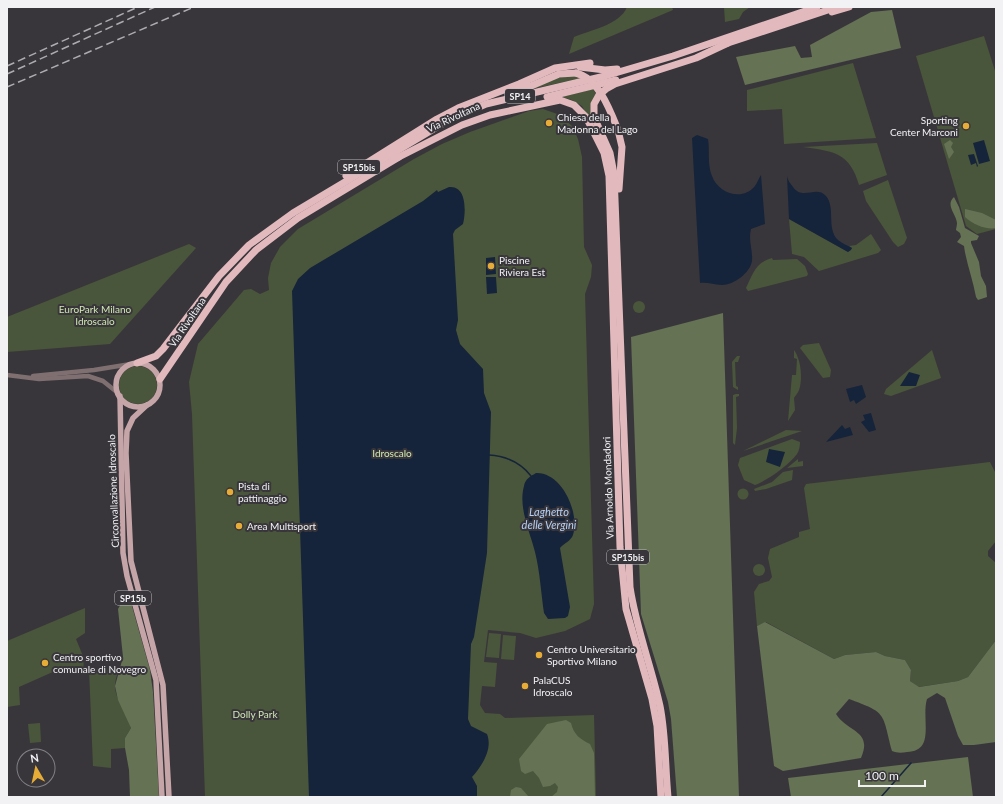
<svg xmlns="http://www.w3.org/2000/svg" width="1003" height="804" viewBox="0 0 1003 804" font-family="Lato,sans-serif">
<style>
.green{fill:#4a563b}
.forest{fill:#657254}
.water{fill:#15243a}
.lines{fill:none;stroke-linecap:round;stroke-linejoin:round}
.stream{stroke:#15243a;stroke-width:1.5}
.minor{stroke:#7f6f70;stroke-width:4.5}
.major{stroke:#c6a5a8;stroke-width:5.5}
.highway{stroke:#e2babe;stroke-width:7}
.rail{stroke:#adacb0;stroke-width:1.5;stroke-dasharray:8 4;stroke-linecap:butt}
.highway-bridge{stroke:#e2babe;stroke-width:7}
.poi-dot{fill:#e6ac36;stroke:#38363b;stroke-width:1.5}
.labels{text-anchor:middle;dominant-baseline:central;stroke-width:4;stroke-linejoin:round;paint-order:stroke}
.shield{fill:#38363b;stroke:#bab9bc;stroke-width:1}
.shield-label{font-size:9px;font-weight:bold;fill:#f2f1f4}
.street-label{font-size:10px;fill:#f2f1f4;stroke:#38363b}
.poi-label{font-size:10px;fill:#f2f1f4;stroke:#38363b;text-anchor:start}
.park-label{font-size:10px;fill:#cfe7b0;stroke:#38363b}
.water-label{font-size:11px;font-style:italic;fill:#b6d1f7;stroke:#38363b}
</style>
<rect width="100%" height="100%" fill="#38363b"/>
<g class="green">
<path d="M627 7H672L673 10 569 54 574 37C590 30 620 25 627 7Z"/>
<path d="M724 7H750L743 12 739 19 725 22Z"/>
<path d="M984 36 996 74V229L977 234 966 226 916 56Z"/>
<path d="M853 63 876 138 784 144 782 109 747 111V90Z"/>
<path d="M572 75 582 78 527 90 551 79Z"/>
<path d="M593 89 597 95 595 129 582 106 572 100 562 97Z"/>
<path d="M543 109 560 115 572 126 578 139 582 157 584 247 592 265 591 277 585 294 594 604 590 619 565 631 536 638 520 633 488 630 484 662 497 663 495 687 482 686 480 705 485 713 500 714 505 718 594 715 596 797H205L192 414 189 382 198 344 244 290 251 289 260 294 269 290 268 278 271 263 280 247 298 229 414 159 442 144 470 132 529 111Z"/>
<path d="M877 143 887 175 859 185C850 153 834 151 803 147Z"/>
<path d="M888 180 907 238 904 244 898 247 893 242 866 201 863 191Z"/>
<path d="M789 219 848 252 852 248 849 246 856 245 871 234 881 250 878 253 819 271 804 257 792 254Z"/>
<path d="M189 244 196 248 110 344 7 352V317Z"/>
<path d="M772 258 773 260 797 259 805 266 808 274 807 276 748 291 746 288C753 274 755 263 772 258Z"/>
<circle cx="639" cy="307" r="6"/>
<path d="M819 343 831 370 830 377 823 378 800 348 803 345Z"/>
<path d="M794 350C801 359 803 380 799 390 798 393 795 396 794 398L795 410 788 421 792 375H796L797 359 794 358Z"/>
<path d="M932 350 941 378 891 396 884 394 886 389Z"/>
<path d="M737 356H740L738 362H735L736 386 738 387V390L733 387 732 362Z"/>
<circle cx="138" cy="385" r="19"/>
<path d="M736 394H739V396L736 397 737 428 735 445 733 443V395Z"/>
<path d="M786 430 802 431 743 451Z"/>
<path d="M792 439 800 442C800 446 799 451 797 454 789 465 768 480 755 485L744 480 738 465 740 458Z"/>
<path d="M798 459V462L803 461V466L787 468Z"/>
<path d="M990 462 996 474V541L988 551V556L996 563V640L968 677 958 681 918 687 910 681 911 670 905 660 885 656 876 652 845 655 834 659 766 622 757 626 754 592 759 584 769 581 772 577 768 558 770 549 799 537V532L810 529 804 488 806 484Z"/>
<path d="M793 470 792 480 766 489 755 491 754 489 772 482 783 472Z"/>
<circle cx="743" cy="494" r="5.5"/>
<circle cx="759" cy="570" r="6"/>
<path d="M85 608V633L76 639 83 656 84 671H55L19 687 20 705 7 707V641Z"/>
<path d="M489 633 501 634 499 658 486 657Z"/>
<path d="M503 635 516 636 514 660 501 659Z"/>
<path d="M89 669 119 670C107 696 126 705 131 728L125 738V748L111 749V768L93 766Z"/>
<path d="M40 723 41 742 30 743 28 724Z"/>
</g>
<g class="forest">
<path d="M892 10 901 48 745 85 736 57 795 46 801 58 812 57 810 45 871 12Z"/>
<path d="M950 140 953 143 951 147 954 152 949 159 944 144Z"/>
<path d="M954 197 959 207 965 228 979 236 977 240 971 241V243L979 262 981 276 986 286 987 297 978 300 976 297C973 280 966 262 964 246L957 242 961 237 960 233 956 230C956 228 957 226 957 223 956 214 945 205 954 197Z"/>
<path d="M965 209 982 213 996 220V228C986 230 972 224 965 217Z"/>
<path d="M723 313 739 797H677L671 719 668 702 641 614 631 337Z"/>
<path d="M130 599 150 670 153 692 159 797H130L129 770 125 748V738L131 728 118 700 115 686 123 657 118 609 122 602Z"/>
<path d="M765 622 834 659 845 655 876 652 885 656 905 660 911 670 910 681 919 687 958 681 968 677 996 640V742L974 745H963L958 736 945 698 937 693 927 699C921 719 936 751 907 752 901 753 897 753 892 751 882 712 887 713 849 699L836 714C848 733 873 730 861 758L783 771 774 766 757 626Z"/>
<path d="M566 720 571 723C574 735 580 739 590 744L594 753 595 797H551L557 792 558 787 555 783 550 786 543 787 539 778 533 771 525 774 521 771 519 759 547 724Z"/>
<path d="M968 757 973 797H791L788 778Z"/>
<path d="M516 787 521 788 529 797H510L511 790Z"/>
</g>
<g class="water">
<path d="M697 135 708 139C710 151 707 164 712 176 718 193 742 202 755 186 757 183 759 178 761 175L765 224 751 229C748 241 753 250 752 261 750 273 734 285 722 285 714 285 707 282 700 283L692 138Z"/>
<path d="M984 140 990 161 979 164 973 143Z"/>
<path d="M974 154 978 166 977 167 976 163 971 165 968 155Z"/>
<path d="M787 176C788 181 790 183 793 187 803 201 816 185 826 196 836 208 826 228 838 240 843 244 847 245 852 248L851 250 848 252 789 219Z"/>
<path d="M449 187C467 185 466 212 463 224L455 230 453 234 458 320 456 330 460 344 483 369 484 393 491 412 487 553 474 637 471 644 468 719 471 726 487 734C493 749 482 766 472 777L477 786V797H309L292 291 298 279 310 268 423 201 437 190 438 192Z"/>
<path d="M495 257 496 274 486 275V258Z"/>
<path d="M486 277H496L497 293 487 294Z"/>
<path d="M909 372 920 375 916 386H900Z"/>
<path d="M862 385 866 397 856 404 854 400 850 402 846 389Z"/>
<path d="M871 413 876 430 869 432 861 422 865 420 863 415Z"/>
<path d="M842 425 845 429 850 427 853 435 826 442Z"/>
<path d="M769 449 785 452 780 467 766 462Z"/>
<path d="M536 473C562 472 580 513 573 535 571 541 564 543 560 548L570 607 568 616 565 618 548 619 544 613C541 593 540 572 535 552 530 532 518 507 524 486 525 479 531 476 536 473Z"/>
</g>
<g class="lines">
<g class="stream">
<path d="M489 455C506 456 520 462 531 476"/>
<path d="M881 797 911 763"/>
</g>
<g class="minor">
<path d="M7 375 39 379 88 376 103 381 118 393"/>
<path d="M33 376 94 370 131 364"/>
</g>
<g class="major">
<circle cx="138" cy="385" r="22"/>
<path d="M120 396 123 553 127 576 156 680 162 797"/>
<path d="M147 405 133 418 127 431 126 453 131 561 163 685 169 797"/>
</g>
<g class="highway">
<path d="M832 12 849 7"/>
<path d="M725 44 837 7"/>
<path d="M580 67 605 70 617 69"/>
<path d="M509 92 531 86 559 74 576 73"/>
<path d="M547 97 616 80"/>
<path d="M618 130 622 147 619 189"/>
<path d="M395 159 462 125 490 115 560 100 574 105 586 117 604 153 609 176 620 547 626 609 652 699 657 726 661 797"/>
<path d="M346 176 437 119 458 108 519 84 555 68 590 63"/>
<path d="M137 363 156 356 163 349 219 276 249 245 293 213 447 121 486 104 605 76 673 56 817 7"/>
<path d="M160 379 226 282 256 250 298 218 399 157"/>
<path d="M668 797C665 766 666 736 660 706 651 665 636 628 630 587L614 174 610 153 594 117V104L599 95 606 89 615 84 696 58 728 43"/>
</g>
<g class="rail">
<path d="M7 66 138 7"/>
<path d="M7 74 155 7"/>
<path d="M7 87 194 7"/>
</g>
<path class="highway-bridge" d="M576 73C599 79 610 110 618 130"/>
</g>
<g class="poi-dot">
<circle cx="549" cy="123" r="4"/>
<circle cx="966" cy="126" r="4"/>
<circle cx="491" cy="266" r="4"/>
<circle cx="230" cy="492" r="4"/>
<circle cx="239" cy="526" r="4"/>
<circle cx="539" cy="655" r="4"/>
<circle cx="45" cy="663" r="4"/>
<circle cx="525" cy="686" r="4"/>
</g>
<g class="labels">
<g class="shield">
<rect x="505" y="89" width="30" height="14" rx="3"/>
<rect x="338" y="160" width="42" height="14" rx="3"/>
<rect x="607" y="550" width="42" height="14" rx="3"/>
<rect x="115" y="591" width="36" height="14" rx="3"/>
</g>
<g class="shield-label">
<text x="520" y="96">SP14</text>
<text x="359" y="167">SP15bis</text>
<text x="628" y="557">SP15bis</text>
<text x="133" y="598">SP15b</text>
</g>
<g class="street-label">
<text transform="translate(453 117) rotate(-25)">Via Rivoltana</text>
<text transform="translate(187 322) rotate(-56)">Via Rivoltana</text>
<text transform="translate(608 488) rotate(-92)">Via Arnoldo Mondadori</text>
<text transform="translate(113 491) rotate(-92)">Circonvallazione Idroscalo</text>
</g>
<g class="poi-label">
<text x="557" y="117">Chiesa della<tspan x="557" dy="12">Madonna del Lago</tspan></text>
<text x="958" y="120" text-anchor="end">Sporting<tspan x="958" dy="12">Center Marconi</tspan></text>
<text x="499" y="260">Piscine<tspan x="499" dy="12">Riviera Est</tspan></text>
<text x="238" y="486">Pista di<tspan x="238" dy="12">pattinaggio</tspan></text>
<text x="247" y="526">Area Multisport</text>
<text x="547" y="649">Centro Universitario<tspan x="547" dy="12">Sportivo Milano</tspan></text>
<text x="53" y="657">Centro sportivo<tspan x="53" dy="12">comunale di Novegro</tspan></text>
<text x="533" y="680">PalaCUS<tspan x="533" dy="12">Idroscalo</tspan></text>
</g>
<g class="park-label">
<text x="95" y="309">EuroPark Milano<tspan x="95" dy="12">Idroscalo</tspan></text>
<text x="392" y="453">Idroscalo</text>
<text x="255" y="714">Dolly Park</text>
</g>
<g class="water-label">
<text x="549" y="511">Laghetto<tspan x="549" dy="13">delle Vergini</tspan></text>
</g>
</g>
<rect width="1003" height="804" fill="none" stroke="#f2f1f4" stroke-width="16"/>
<g transform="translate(36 768) rotate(351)"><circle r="19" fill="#38363b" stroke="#828185"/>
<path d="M0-3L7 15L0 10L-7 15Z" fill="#e6ac36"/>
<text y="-6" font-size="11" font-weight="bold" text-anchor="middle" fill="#f2f1f4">N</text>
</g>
<path d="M859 780v6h66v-6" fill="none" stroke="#f2f1f4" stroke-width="2"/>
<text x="865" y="780" font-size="12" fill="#f2f1f4" stroke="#38363b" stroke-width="3" paint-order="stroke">100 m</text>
</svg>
